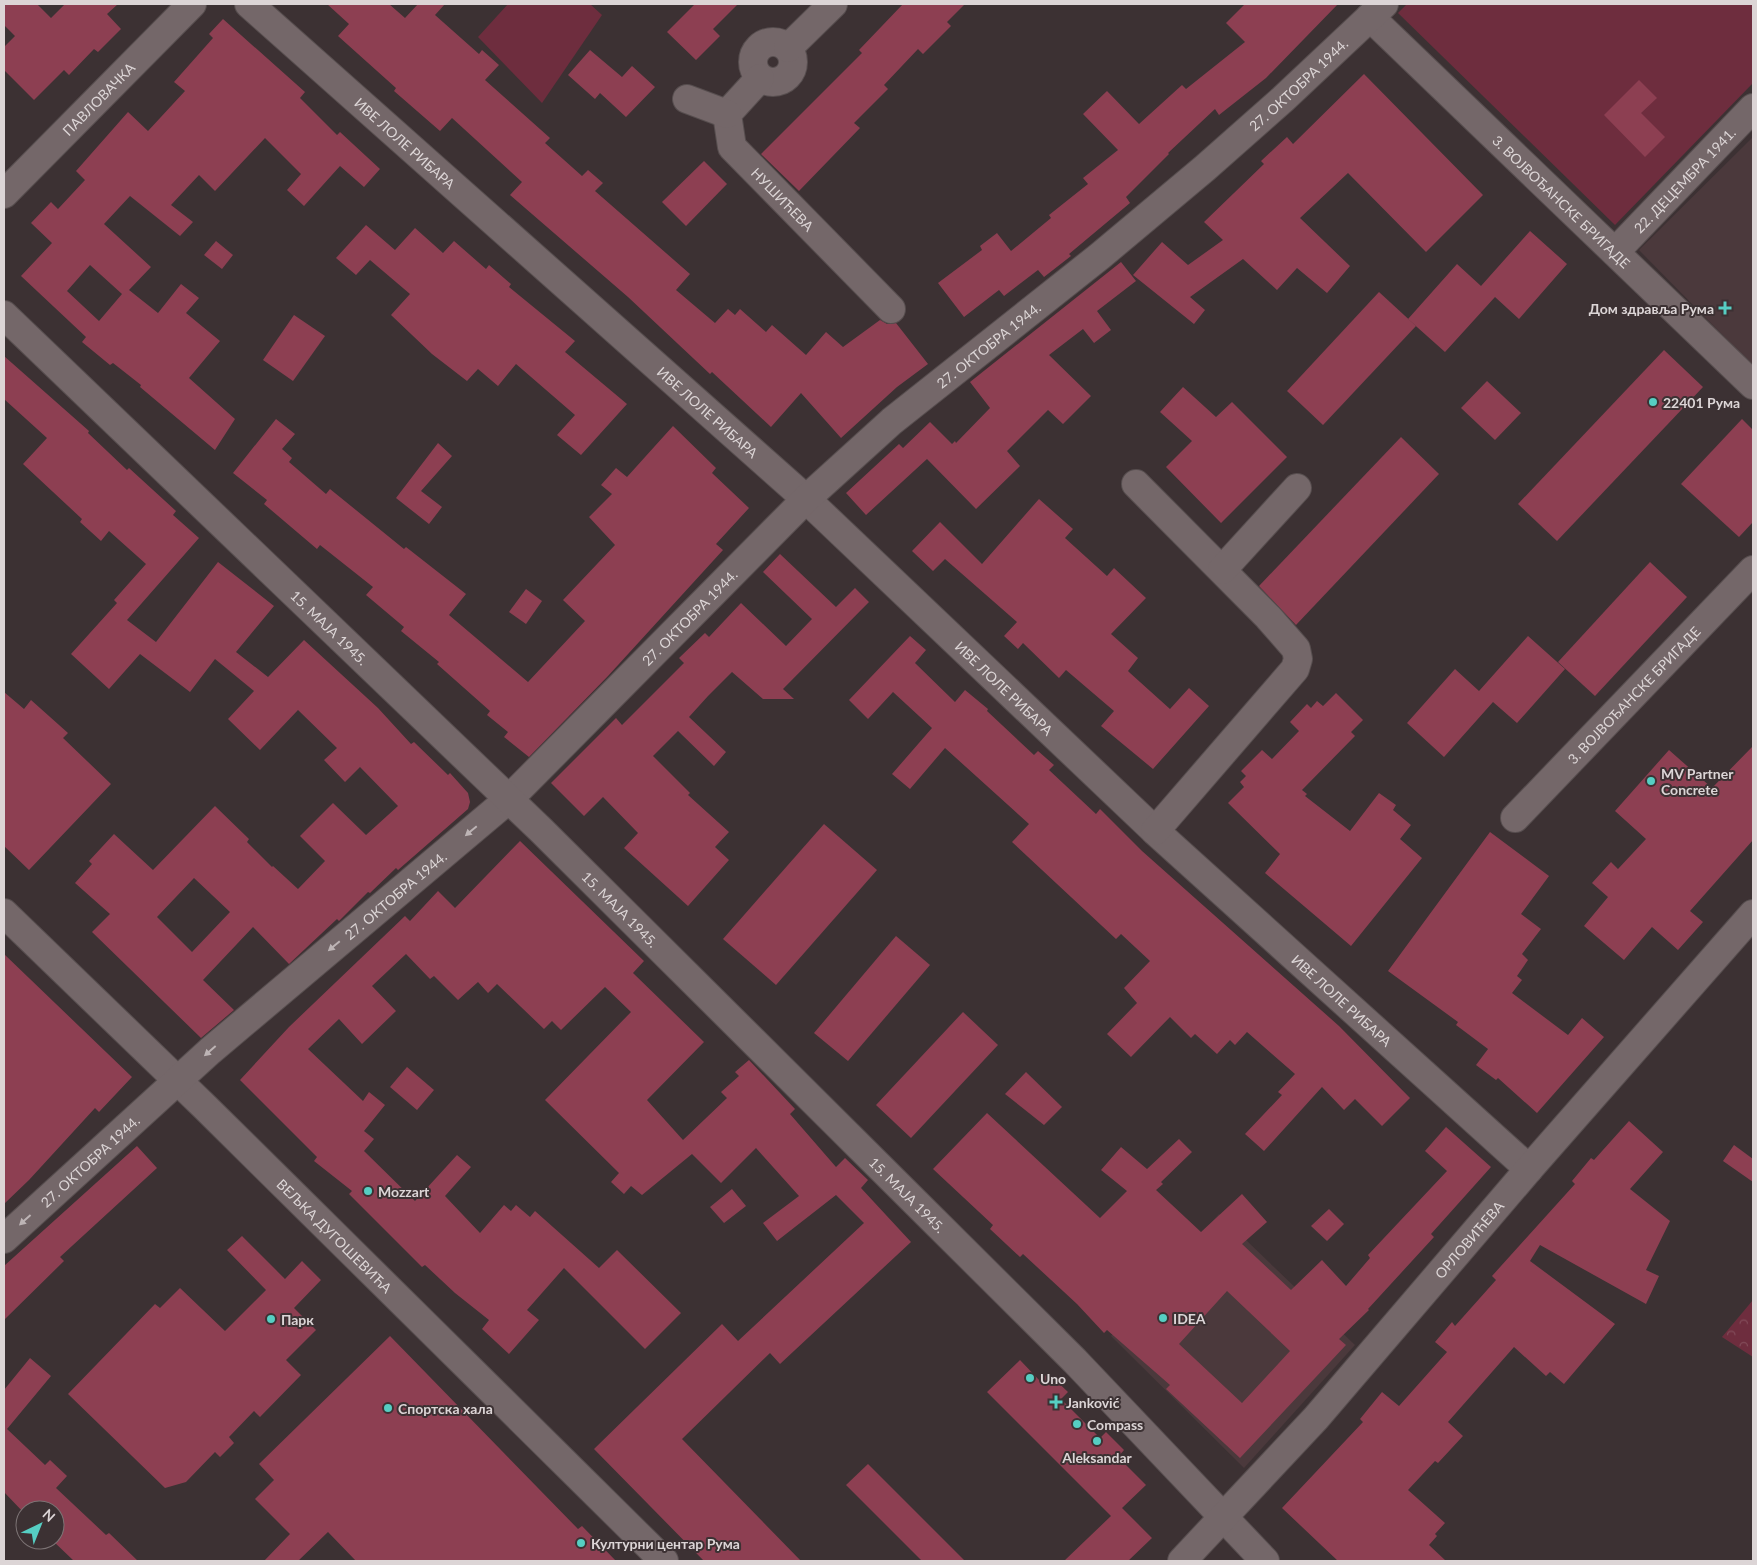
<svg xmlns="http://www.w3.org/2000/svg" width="1757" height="1565" viewBox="0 0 1757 1565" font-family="Lato,sans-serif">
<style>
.built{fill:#4b393c}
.forest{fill:url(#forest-crowns)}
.garden{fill:#6e2d3e}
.building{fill:#8d3f52;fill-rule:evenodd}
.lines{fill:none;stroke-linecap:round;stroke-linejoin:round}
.minor-casing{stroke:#574e4f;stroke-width:30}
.tertiary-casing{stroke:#574e4f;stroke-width:30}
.minor{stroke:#746769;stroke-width:28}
.tertiary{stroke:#746769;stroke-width:28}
.oneway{fill:#bdb4b5}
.poi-dot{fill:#56cec3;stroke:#3c3133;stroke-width:2}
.labels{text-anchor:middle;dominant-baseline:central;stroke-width:4;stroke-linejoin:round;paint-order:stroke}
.street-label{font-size:14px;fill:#dcd5d6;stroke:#3c3133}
.poi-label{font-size:14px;font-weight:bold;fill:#dcd5d6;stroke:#3c3133;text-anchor:start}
</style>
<defs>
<pattern id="forest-crowns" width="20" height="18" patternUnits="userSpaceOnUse" patternTransform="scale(1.25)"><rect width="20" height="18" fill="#6e2d3e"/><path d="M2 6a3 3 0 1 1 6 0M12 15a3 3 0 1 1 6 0" fill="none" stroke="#824b59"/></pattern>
</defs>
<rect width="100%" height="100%" fill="#3c3133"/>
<g class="built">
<path d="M1753 137V366L1639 250Z"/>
<path d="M1219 1214 1355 1345 1244 1468 1111 1336Z"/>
</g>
<path class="forest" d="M1753 1300V1357L1722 1337Z"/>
<g class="garden">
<path d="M508 4H590L602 15 542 103 478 37Z"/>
<path d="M1407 4H1753V83L1615 225 1398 13Z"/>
</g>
<g class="building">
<path d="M4 4H37L51 18 65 4H118L107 14 121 29 98 52 94 49 69 75 64 70 34 100 4 70V47L15 36 4 25Z"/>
<path d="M327 4H389L405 18 418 4H445L435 15 479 54 482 50 499 65 485 80 550 138 545 143 582 176 588 170 603 183 595 191 690 274 676 290 715 323 728 309 735 315 740 309 766 332 772 325 806 355 826 332 843 347 880 320 887 324 896 323 928 364 897 387 841 438 801 393 771 427 712 372 710 374 628 297 510 195 522 182 452 118 440 131 394 91 396 88 338 36 349 24Z"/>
<path d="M695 4H738L713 29 720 36 696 60 667 32Z"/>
<path d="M903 4H965L947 22 951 26 923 54 918 49 884 85 888 89 854 123 860 128 799 191 761 154 862 53 859 50Z"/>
<path d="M1245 4H1338L1266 78 1219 115 1215 109 1168 153 1169 154 1126 197 1130 203 1069 254 1071 256 1044 277 1038 270 1004 296 999 290 964 317 938 283 982 250 980 246 997 233 1011 251 1051 218 1049 215 1088 184 1083 178 1118 150 1083 114 1107 91 1139 124 1182 85 1186 89 1245 42 1226 23Z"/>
<path d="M223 19 305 92 300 98 337 135 340 132 380 169 364 187 340 166 304 206 287 190 301 174 265 138 215 191 199 175 171 205 193 222 180 236 130 196 104 224 151 267 129 290 158 313 181 284 199 298 186 313 220 341 189 378 235 419 215 450 140 387 141 385 113 363 110 365 82 342 86 337 21 276 52 243 31 223 51 202 58 209 85 180 76 171 128 112 148 131 185 91 174 82 213 38 209 34ZM90 265 122 294 99 321 67 291Z"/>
<path d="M590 50 622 77 632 66 655 87 626 117 600 93 595 99 568 75Z"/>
<path d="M1364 74 1483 195 1426 252 1348 173 1300 218 1350 266 1327 293 1297 268 1277 290 1243 259 1190 297 1205 310 1194 324 1133 275 1162 242 1188 265 1223 240 1204 222 1264 164 1261 161 1287 137 1293 144Z"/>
<path d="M1639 80 1657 98 1641 113 1665 137 1645 157 1604 115Z"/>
<path d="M704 161 727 184 686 226 662 202Z"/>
<path d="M366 225 395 250 415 228 443 253 454 241 486 269 489 265 511 284 509 287 575 341 565 352 627 404 581 455 557 435 575 415 516 364 498 386 478 369 467 381 432 354 391 315 410 294 370 260 356 275 336 258Z"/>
<path d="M1530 231 1567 264 1519 319 1495 297 1445 352 1408 319 1457 264 1481 286Z"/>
<path d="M216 241 233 255 222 269 204 255Z"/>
<path d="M1121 262 1136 281 1097 311 1111 330 1094 343 1083 329 1049 355 1091 396 1063 424 1048 410 1007 451 1020 466 976 509 927 459 866 515 846 493 899 444 903 448 930 422 952 444 955 441 956 443 990 408 970 382Z"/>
<path d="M1379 292 1416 326 1323 425 1287 391Z"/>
<path d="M294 315 325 336 293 381 263 360Z"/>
<path d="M1664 350 1703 387 1557 541 1518 504Z"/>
<path d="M4 356 89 431 88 433 127 470 129 468 176 511 173 515 199 538 127 620 156 642 218 562 274 606 236 652 268 677 304 640 378 708 411 744 414 742 448 775 450 773 468 793 470 802 468 809 398 870 396 868 370 893 368 892 339 921 337 919 289 964 253 927 203 980 234 1010 201 1038 92 932 110 914 75 883 92 864 89 861 114 834 153 870 215 806 249 839 247 842 272 867 273 866 298 889 325 861 300 836 333 803 366 835 398 806 360 767 345 782 324 760 337 748 298 710 260 750 228 719 254 691 215 659 190 692 140 654 109 689 71 654 117 603 114 600 146 564 109 531 101 541 80 522 82 519 23 464 47 438 4 399ZM194 878 230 912 192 952 157 917Z"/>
<path d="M1487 381 1521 413 1495 440 1461 408Z"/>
<path d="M1183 387 1216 417 1232 402 1287 457 1221 523 1166 467 1192 441 1160 412Z"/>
<path d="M276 419 295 434 282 449 292 458 289 462 326 494 330 489 404 549 406 547 466 594 449 615 528 682 585 621 563 600 615 545 589 517 612 494 601 485 616 468 627 477 673 426 716 468 712 473 749 508 716 544 723 550 608 676 529 757 504 737 508 732 487 715 490 711 437 664 439 662 401 631 404 627 366 595 373 587 320 545 317 549 264 504 267 500 233 473Z"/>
<path d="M1742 419 1753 430V522L1739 537 1681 484Z"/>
<path d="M1401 437 1439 474 1296 625 1259 586Z"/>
<path d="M438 443 452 456 421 491 442 507 429 524 396 498Z"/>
<path d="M1039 499 1073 529 1065 538 1107 576 1114 568 1146 598 1111 634 1138 658 1128 671 1130 673 1170 709 1189 688 1209 706 1153 769 1101 726 1114 711 1066 670 1059 678 1023 643 1018 649 1004 636 1017 622 945 559 933 571 912 551 940 522 982 564Z"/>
<path d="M780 554 836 607 855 588 869 602 783 689 794 699H763L732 672 708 696 689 717 726 752 714 766 678 731 653 756 690 793 688 795 729 832 715 847 729 860 688 906 624 848 638 833 603 797 584 816 551 783 616 718 622 725 684 663 679 658 705 633 709 637 741 603 786 646 812 619 763 572Z"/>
<path d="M1650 562 1687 597 1595 696 1558 662Z"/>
<path d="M526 589 542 601 526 624 509 612Z"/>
<path d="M910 636 926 650 915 663 955 702 965 690 988 709 987 711 1034 755 1038 751 1054 765 1049 770 1096 814 1100 809 1142 851 1339 1026 1410 1098 1382 1126 1355 1099 1344 1110 1322 1087 1264 1151 1245 1134 1282 1095 1278 1092 1295 1074 1247 1032 1235 1045 1230 1040 1217 1054 1195 1034 1191 1038 1170 1017 1131 1057 1107 1034 1137 1003 1124 988 1150 961 1121 934 1116 939 1012 842 1029 824 945 748 910 789 892 774 932 728 893 692 868 719 849 700Z"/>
<path d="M1528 636 1565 669 1517 723 1493 702 1444 757 1407 723 1455 669 1479 691Z"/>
<path d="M4 692 24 709 31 700 68 733 63 738 111 784 29 870 4 846Z"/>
<path d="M1336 693 1363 720 1351 732 1355 736 1302 790 1307 794 1305 796 1350 831 1379 793 1396 805 1393 810 1411 825 1400 839 1422 858 1351 946 1265 873 1280 854 1228 803 1244 787 1240 782 1246 776 1241 771 1262 750 1272 759 1299 731 1290 722 1307 704 1311 708 1317 701 1323 706Z"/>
<path d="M1753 746V840L1690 911 1703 922 1678 950 1652 927 1624 960 1584 926 1608 897 1592 883 1611 862 1618 869 1646 839 1615 811 1669 750 1712 788Z"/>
<path d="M824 824 877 870 776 985 723 939Z"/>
<path d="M1490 832 1549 876 1521 914 1541 929 1522 954 1528 960 1517 976 1522 980 1512 993 1568 1035 1582 1018 1604 1037 1537 1113 1498 1078 1496 1080 1476 1065 1488 1049 1456 1025 1458 1022 1388 971Z"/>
<path d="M520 841 644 961 633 973 704 1042 647 1100 683 1140 727 1098 721 1092 739 1076 735 1072 749 1060 795 1109 790 1114 836 1167 845 1158 868 1180 861 1188 911 1242 780 1364 770 1353 682 1439 801 1561H704L594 1449 722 1324 738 1341 864 1223 836 1195 777 1241 763 1223 799 1196 756 1148 721 1183 692 1154 642 1195 631 1186 624 1194 611 1182 619 1173 545 1100 631 1012 605 987 561 1030 552 1021 544 1029 497 984 488 993 478 982 458 1000 434 976 430 979 406 954 372 986 396 1011 362 1044 339 1019 308 1049 363 1101 369 1092 385 1105 364 1131 374 1139 364 1151 415 1201 457 1155 471 1167 445 1196 480 1233 504 1205 511 1211 516 1205 530 1217 535 1211 599 1268 617 1250 681 1313 645 1349 564 1268 527 1310 539 1320 509 1354 482 1329 489 1320 455 1293 425 1265 422 1267 349 1194 352 1191 314 1161 317 1157 240 1080 289 1027 405 916 410 921 438 891 455 908Z"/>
<path d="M896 936 930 965 848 1061 814 1033Z"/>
<path d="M4 954 132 1077 99 1112 95 1108 29 1180 4 1204Z"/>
<path d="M963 1012 998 1045 911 1138 876 1105Z"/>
<path d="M407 1067 434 1090 417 1110 390 1087Z"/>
<path d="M1026 1072 1062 1107 1044 1125 1005 1094Z"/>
<path d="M987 1113 1100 1218 1127 1191 1101 1170 1121 1147 1147 1169 1179 1139 1192 1152 1161 1182 1163 1184 1156 1190 1201 1232 1242 1194 1267 1222 1242 1244 1291 1290 1322 1260 1346 1286 1370 1258 1368 1255 1447 1171 1425 1151 1446 1127 1491 1167 1431 1234 1434 1237 1368 1309 1369 1310 1339 1339 1346 1345 1240 1458 1166 1389 1170 1385 1107 1330 1104 1333 1077 1304 1023 1254 1020 1257 990 1229 993 1225 933 1169ZM1227 1291 1290 1351 1242 1403 1179 1344Z"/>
<path d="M1629 1121 1663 1152 1630 1189 1670 1221 1646 1270 1659 1276 1646 1304 1540 1245 1530 1261 1615 1324 1564 1384 1550 1372 1546 1376 1514 1347 1448 1422 1463 1436 1438 1463 1435 1461 1408 1490 1445 1523 1435 1534 1437 1536 1429 1545 1446 1561H1338L1282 1508 1363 1422 1360 1419 1382 1392 1399 1406 1447 1352 1435 1342 1452 1322 1455 1326 1496 1280 1492 1276 1575 1184 1572 1181 1591 1158 1594 1160Z"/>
<path d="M1734 1145 1753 1159V1182L1723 1161Z"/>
<path d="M137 1146 157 1168 60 1257 64 1261 4 1320V1266Z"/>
<path d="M732 1189 746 1206 724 1223 710 1207Z"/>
<path d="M1329 1209 1344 1224 1327 1241 1311 1226Z"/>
<path d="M242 1236 285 1279 302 1261 321 1280 294 1308 316 1330 286 1360 301 1375 260 1417 254 1411 229 1437 234 1443 220 1457 215 1452 186 1482 165 1488 68 1394 155 1304 160 1308 180 1288 225 1331 266 1290 227 1250Z"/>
<path d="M390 1336 578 1529 582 1526 616 1561H356L328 1532 298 1561H264L290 1534 255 1499 274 1480 259 1464Z"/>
<path d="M30 1358 51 1376 7 1429 45 1465 50 1460 67 1476 56 1488 106 1535 109 1533 138 1561H74L52 1540H55V1510H25V1514L4 1492V1390Z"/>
<path d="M1020 1360 1040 1381 1048 1373 1068 1392 1061 1399 1100 1438 1106 1432 1124 1450 1118 1457 1146 1485 1122 1508 1152 1538 1128 1561H1064L1111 1516 987 1392Z"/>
<path d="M868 1464 965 1561H922L846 1485Z"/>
</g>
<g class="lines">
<g class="minor-casing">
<g id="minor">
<path id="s1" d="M249 4 806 499 1155 831 1529 1169"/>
<path id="s2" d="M1370 17 1753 385"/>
<circle cx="773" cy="62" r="20"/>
<path d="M788 48 833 4"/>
<path id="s3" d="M760 78 727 114 732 147 891 309"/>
<path d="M687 99 727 114"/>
<path id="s4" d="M1615 252 1753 108"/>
<path d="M1136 484 1268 617 1296 649 1298 659 1295 669 1155 831"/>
<path d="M1222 570 1297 488"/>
<path id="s5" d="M1515 818 1753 570"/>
<path id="s6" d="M4 913 205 1107 664 1561"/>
<path id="s7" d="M4 1239 210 1051 509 799 806 499 892 421 1100 256 1205 168 1283 99 1384 4"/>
</g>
</g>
<g class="tertiary-casing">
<g id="tertiary">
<path id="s8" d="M4 194 192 4"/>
<path id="s9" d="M4 315 541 830 1075 1361 1265 1561"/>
<path id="s10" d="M1182 1561 1316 1418 1529 1169 1753 914"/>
</g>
</g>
<use href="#minor" class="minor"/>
<use href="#tertiary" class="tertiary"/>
</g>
<defs><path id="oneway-solid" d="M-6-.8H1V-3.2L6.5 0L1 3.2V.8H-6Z" transform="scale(1.25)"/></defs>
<g class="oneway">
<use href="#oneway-solid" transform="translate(471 831) rotate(140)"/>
<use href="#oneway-solid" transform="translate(334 946) rotate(140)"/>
<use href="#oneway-solid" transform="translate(210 1051) rotate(139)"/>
<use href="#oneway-solid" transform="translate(25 1220) rotate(138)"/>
</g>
<g class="poi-dot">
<path d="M1722.5 300.5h5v5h5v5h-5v5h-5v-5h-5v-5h5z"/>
<circle cx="1653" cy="402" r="5"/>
<circle cx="1651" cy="781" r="5"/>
<circle cx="368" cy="1191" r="5"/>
<circle cx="1163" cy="1318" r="5"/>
<circle cx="271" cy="1319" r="5"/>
<circle cx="1030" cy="1378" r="5"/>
<path d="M1053.5 1394.5h5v5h5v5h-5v5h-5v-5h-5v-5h5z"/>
<circle cx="388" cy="1408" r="5"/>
<circle cx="1077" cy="1424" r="5"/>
<circle cx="1097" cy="1441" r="5"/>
<circle cx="581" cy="1543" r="5"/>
</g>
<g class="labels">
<g class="street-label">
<text stroke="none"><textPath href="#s7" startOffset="1736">27. ОКТОБРА 1944.</textPath></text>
<text stroke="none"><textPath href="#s8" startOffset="134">ПАВЛОВАЧКА</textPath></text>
<text stroke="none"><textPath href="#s1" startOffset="209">ИВЕ ЛОЛЕ РИБАРА</textPath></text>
<text stroke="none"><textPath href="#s4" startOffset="100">22. ДЕЦЕМБРА 1941.</textPath></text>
<text stroke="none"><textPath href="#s3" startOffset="155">НУШИЋЕВА</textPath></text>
<text stroke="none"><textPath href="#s2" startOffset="266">3. ВОЈВОЂАНСКЕ БРИГАДЕ</textPath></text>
<text stroke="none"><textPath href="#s7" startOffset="1331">27. ОКТОБРА 1944.</textPath></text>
<text stroke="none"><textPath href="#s1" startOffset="614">ИВЕ ЛОЛЕ РИБАРА</textPath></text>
<text stroke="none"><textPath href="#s7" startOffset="926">27. ОКТОБРА 1944.</textPath></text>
<text stroke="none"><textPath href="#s9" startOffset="451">15. МАЈА 1945.</textPath></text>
<text stroke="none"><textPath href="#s1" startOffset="1019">ИВЕ ЛОЛЕ РИБАРА</textPath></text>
<text stroke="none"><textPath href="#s5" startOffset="171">3. ВОЈВОЂАНСКЕ БРИГАДЕ</textPath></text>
<text stroke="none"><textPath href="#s7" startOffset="521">27. ОКТОБРА 1944.</textPath></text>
<text stroke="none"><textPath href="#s9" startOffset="856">15. МАЈА 1945.</textPath></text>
<text stroke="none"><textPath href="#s1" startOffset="1479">ИВЕ ЛОЛЕ РИБАРА</textPath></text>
<text stroke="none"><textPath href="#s7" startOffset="116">27. ОКТОБРА 1944.</textPath></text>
<text stroke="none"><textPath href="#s9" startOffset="1261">15. МАЈА 1945.</textPath></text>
<text stroke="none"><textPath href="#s6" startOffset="462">ВЕЉКА ДУГОШЕВИЋА</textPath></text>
<text stroke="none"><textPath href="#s10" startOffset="431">ОРЛОВИЋЕВА</textPath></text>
</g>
<g class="poi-label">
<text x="1714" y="308" text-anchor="end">Дом здравља Рума</text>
<text x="1663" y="402">22401 Рума</text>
<text x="1661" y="773">MV Partner<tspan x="1661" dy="16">Concrete</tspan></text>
<text x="378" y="1191">Mozzart</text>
<text x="1173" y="1318">IDEA</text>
<text x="281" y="1319">Парк</text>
<text x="1040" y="1378">Uno</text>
<text x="1066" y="1402">Janković</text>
<text x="398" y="1408">Спортска хала</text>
<text x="1087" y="1424">Compass</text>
<text x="1097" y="1457" text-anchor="middle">Aleksandar</text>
<text x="591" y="1543">Културни центар Рума</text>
</g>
</g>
<rect width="1757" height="1565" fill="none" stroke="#dcd5d6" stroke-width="10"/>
<g transform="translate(40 1525) rotate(43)"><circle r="24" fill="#3c3133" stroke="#7c7374"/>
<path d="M0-4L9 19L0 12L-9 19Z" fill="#56cec3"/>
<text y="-8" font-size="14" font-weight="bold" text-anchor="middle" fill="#dcd5d6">N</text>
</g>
</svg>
